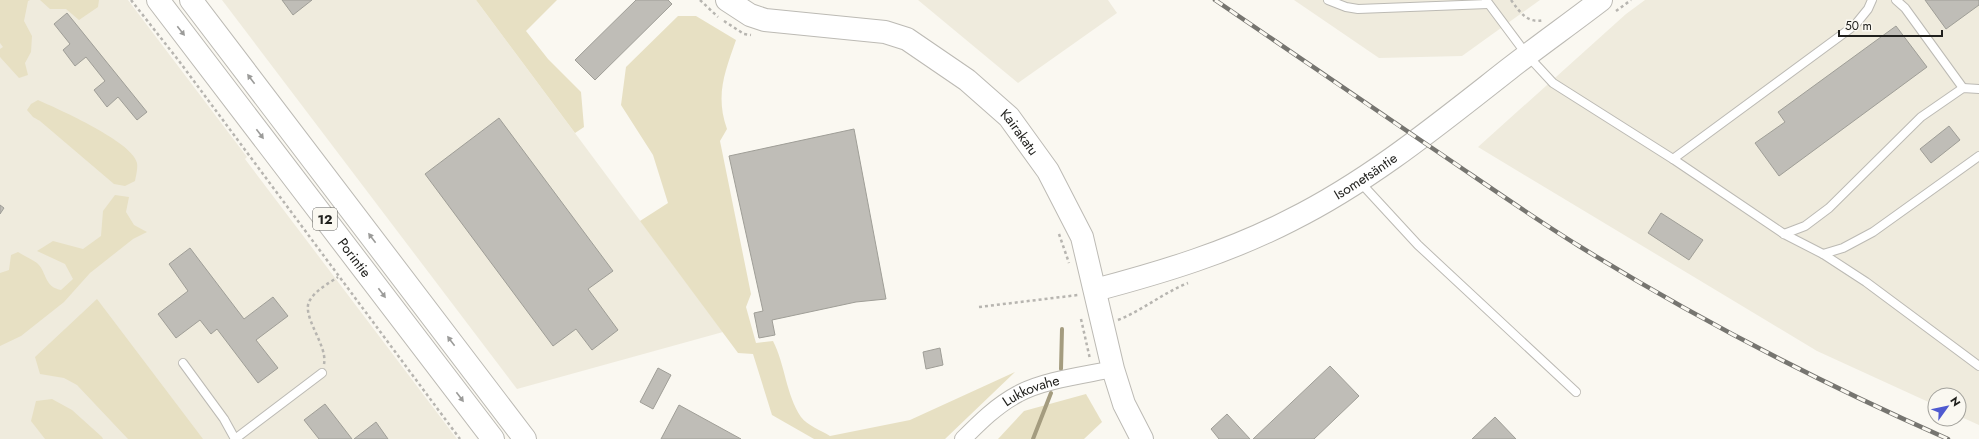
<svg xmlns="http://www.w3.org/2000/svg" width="1979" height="439" viewBox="0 0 1979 439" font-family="Jost,sans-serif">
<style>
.built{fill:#efebdd}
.green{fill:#e7e0c3}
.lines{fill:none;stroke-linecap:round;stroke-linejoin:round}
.stream{stroke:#a49c7f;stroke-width:4}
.building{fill:#bfbdb7;stroke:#9f9e97}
.lane-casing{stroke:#bcbab4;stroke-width:10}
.street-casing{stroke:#bcbab4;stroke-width:18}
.secondary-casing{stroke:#bcbab4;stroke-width:24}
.highway-casing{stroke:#bcbab4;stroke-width:24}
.path{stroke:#b7b5b0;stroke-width:2.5;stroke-dasharray:3 3;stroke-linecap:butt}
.lane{stroke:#fff;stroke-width:8}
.street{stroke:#fff;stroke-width:16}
.secondary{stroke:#fff;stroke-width:22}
.highway{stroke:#fff;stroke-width:22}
.rail-casing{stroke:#767570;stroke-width:4.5}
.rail{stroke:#faf8f1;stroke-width:3;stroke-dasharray:9;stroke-linecap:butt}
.oneway{fill:#9b9b99}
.labels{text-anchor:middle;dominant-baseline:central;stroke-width:3;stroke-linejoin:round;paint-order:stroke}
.shield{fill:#faf8f1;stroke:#61615d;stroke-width:1}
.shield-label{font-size:13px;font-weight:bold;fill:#20201d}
.street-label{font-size:14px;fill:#20201d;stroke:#faf8f1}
</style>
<rect width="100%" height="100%" fill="#faf8f1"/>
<g class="built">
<path d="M0 0H128L247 157 245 159 457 439H0Z"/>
<path d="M222 0H476L723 332 517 389Z"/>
<path d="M918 0H1108L1117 13 1018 83Z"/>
<path d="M1294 0H1540L1462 56 1379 58Z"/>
<path d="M1645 0H1979V425L1959 416V395H1935V405L1817 351 1478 147 1626 14Z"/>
</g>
<g class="green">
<path d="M0 0H30L28 1 24 21 32 36 31 52 25 63 28 75 19 78 0 57V49L3 47 0 43Z"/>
<path d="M40 0H99L98 7 79 20 66 9H50Z"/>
<path d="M476 0H557L526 31 548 59 581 92 584 127 575 133Z"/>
<path d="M678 16H696L736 40C725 72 715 95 727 129L720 141 751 294 746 307 756 343 773 341C785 364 786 395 801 417 807 425 822 431 830 436L910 420 1015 372 945 439H814L772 415 753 354 738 353 640 221 668 203 653 155 621 105 626 67Z"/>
<path d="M38 100C58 109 133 142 137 163 138 168 136 176 135 181L125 186 114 184 40 121 33 117 27 110 31 104Z"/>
<path d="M115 195 129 197 126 212 134 225 147 232 133 239 90 273 64 302 21 336 0 346V273L9 270 11 255 18 252C24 256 32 259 37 263 47 272 44 287 61 290L73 279 65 264 37 251 53 241 83 249 101 236 103 211Z"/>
<path d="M97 299 203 439H128L77 385 64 378 40 374 35 357Z"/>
<path d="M1086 394 1102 422 1084 439H998L1024 411Z"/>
<path d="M52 399 72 410 102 437 103 439H45L31 421 36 401Z"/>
</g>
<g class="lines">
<g class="stream">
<path d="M1061 369 1062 329"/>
<path d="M1033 439 1051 393"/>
</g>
</g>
<g class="building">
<path d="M282 0H312L293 15Z"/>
<path d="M636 0H668L672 4 595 80 575 60Z"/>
<path d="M1925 0H1979V5L1946 29Z"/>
<path d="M67 13 147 112 137 120 118 97 107 107 94 90 105 81 86 57 75 66 63 50 70 44 54 24Z"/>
<path d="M1896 26 1927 67 1779 176 1755 143 1785 122 1778 112Z"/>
<path d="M499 118 613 271 588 289 618 330 592 350 576 329 553 346 425 174Z"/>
<path d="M1949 126 1960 140 1931 163 1920 149Z"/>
<path d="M854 129 886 299 856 302 772 320 775 335 759 338 754 313 763 311 729 156Z"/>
<path d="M0 205 4 208 0 214Z"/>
<path d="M1661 213 1703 240 1689 260 1648 233Z"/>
<path d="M190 248 244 319 273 297 288 316 256 340 278 368 258 383 217 329 211 334 200 320 176 338 158 314 188 291 169 264Z"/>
<path d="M940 348 943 365 926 369 923 352Z"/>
<path d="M1330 366 1359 396 1314 439H1253Z"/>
<path d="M658 368 671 375 653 409 640 402Z"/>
<path d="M325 404 352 439H319L304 420Z"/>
<path d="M679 405 741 439H661Z"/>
<path d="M1227 414 1250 439H1219L1211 429Z"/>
<path d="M1495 417 1516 439H1472Z"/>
<path d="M376 422 388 439H354Z"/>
</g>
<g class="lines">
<g class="lane-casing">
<g id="lane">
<path d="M1328 0 1346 7 1358 9 1488 4"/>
<path d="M1486 0 1527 55 1553 83 1673 159 1784 234 1823 254 1866 282 1979 366"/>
<path d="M1896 0 1905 8 1963 88"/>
<path d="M1673 159 1855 25 1868 9 1872 0"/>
<path d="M1359 181 1418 245 1576 392"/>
<path d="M1784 234 1805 226 1829 208 1921 117 1963 88 1979 89"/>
<path d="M1823 254 1843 248 1873 232 1979 156"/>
<path d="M183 363 224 419 235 439"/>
<path d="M235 439 322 373"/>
</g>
</g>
<g class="street-casing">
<g id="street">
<path id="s1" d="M963 439C980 422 997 405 1018 394 1043 380 1085 375 1113 369"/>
</g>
</g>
<g class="secondary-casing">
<g id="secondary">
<path id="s2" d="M727 0 750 15 765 20 885 32 907 39 967 80 1009 117 1048 171 1082 237 1113 369 1124 404 1142 439"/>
<path id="s3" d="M1095 290C1163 272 1229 252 1291 220 1371 180 1440 123 1509 69 1540 45 1571 23 1601 0"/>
</g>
</g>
<g class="highway-casing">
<g id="highway">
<path id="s4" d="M158 0 493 439"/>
<path d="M191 0 525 439"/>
</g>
</g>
<g class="path">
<path d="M131 0 179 61 460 439"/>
<path d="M700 0 718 17"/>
<path d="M1511 0C1520 12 1527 24 1544 20"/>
<path d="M1616 11 1631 0"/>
<path d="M724 21 744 34 751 35"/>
<path d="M1059 234 1069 263"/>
<path d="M979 307 1078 295"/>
<path d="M1081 319 1090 359"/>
<path d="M1118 320C1143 310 1163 293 1188 283"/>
<path d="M324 364C328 345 300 315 310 300 316 290 329 283 338 277"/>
</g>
<use href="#lane" class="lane"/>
<use href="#street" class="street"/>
<use href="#secondary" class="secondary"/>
<use href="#highway" class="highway"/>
<g class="rail-casing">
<path id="rail" d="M1215 0C1287 49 1359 99 1432 148 1481 181 1529 215 1579 246 1697 319 1821 383 1948 439"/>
</g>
<use href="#rail" class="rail"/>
</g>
<defs><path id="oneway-solid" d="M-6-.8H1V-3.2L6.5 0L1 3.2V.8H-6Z"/></defs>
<g class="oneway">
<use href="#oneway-solid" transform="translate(181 31) rotate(52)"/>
<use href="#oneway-solid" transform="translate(251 79) rotate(-127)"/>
<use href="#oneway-solid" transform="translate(260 134) rotate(53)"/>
<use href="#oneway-solid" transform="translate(372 238) rotate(-127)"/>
<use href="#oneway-solid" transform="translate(382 293) rotate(53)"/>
<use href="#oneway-solid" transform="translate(451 341) rotate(-127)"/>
<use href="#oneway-solid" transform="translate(460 397) rotate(53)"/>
</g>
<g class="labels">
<rect class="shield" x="313" y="208" width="24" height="22" rx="3"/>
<g class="shield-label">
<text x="325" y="219">12</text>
</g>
<g class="street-label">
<text stroke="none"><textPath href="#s2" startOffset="334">Kairakatu</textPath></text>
<text stroke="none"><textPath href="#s3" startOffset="295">Isometsäntie</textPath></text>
<text stroke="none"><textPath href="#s4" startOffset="324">Porintie</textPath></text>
<text stroke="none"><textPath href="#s1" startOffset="85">Lukkovahe</textPath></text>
</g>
</g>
<g transform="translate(1947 407) rotate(57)"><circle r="19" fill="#faf8f1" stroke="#a3a29c"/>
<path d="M0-3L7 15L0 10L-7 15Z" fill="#4f5ad0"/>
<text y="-6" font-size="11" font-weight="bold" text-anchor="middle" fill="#20201d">N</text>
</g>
<path d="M1839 30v6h103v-6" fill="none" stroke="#20201d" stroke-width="2"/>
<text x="1845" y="30" font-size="12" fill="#20201d" stroke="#faf8f1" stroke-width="3" paint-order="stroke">50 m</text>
</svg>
